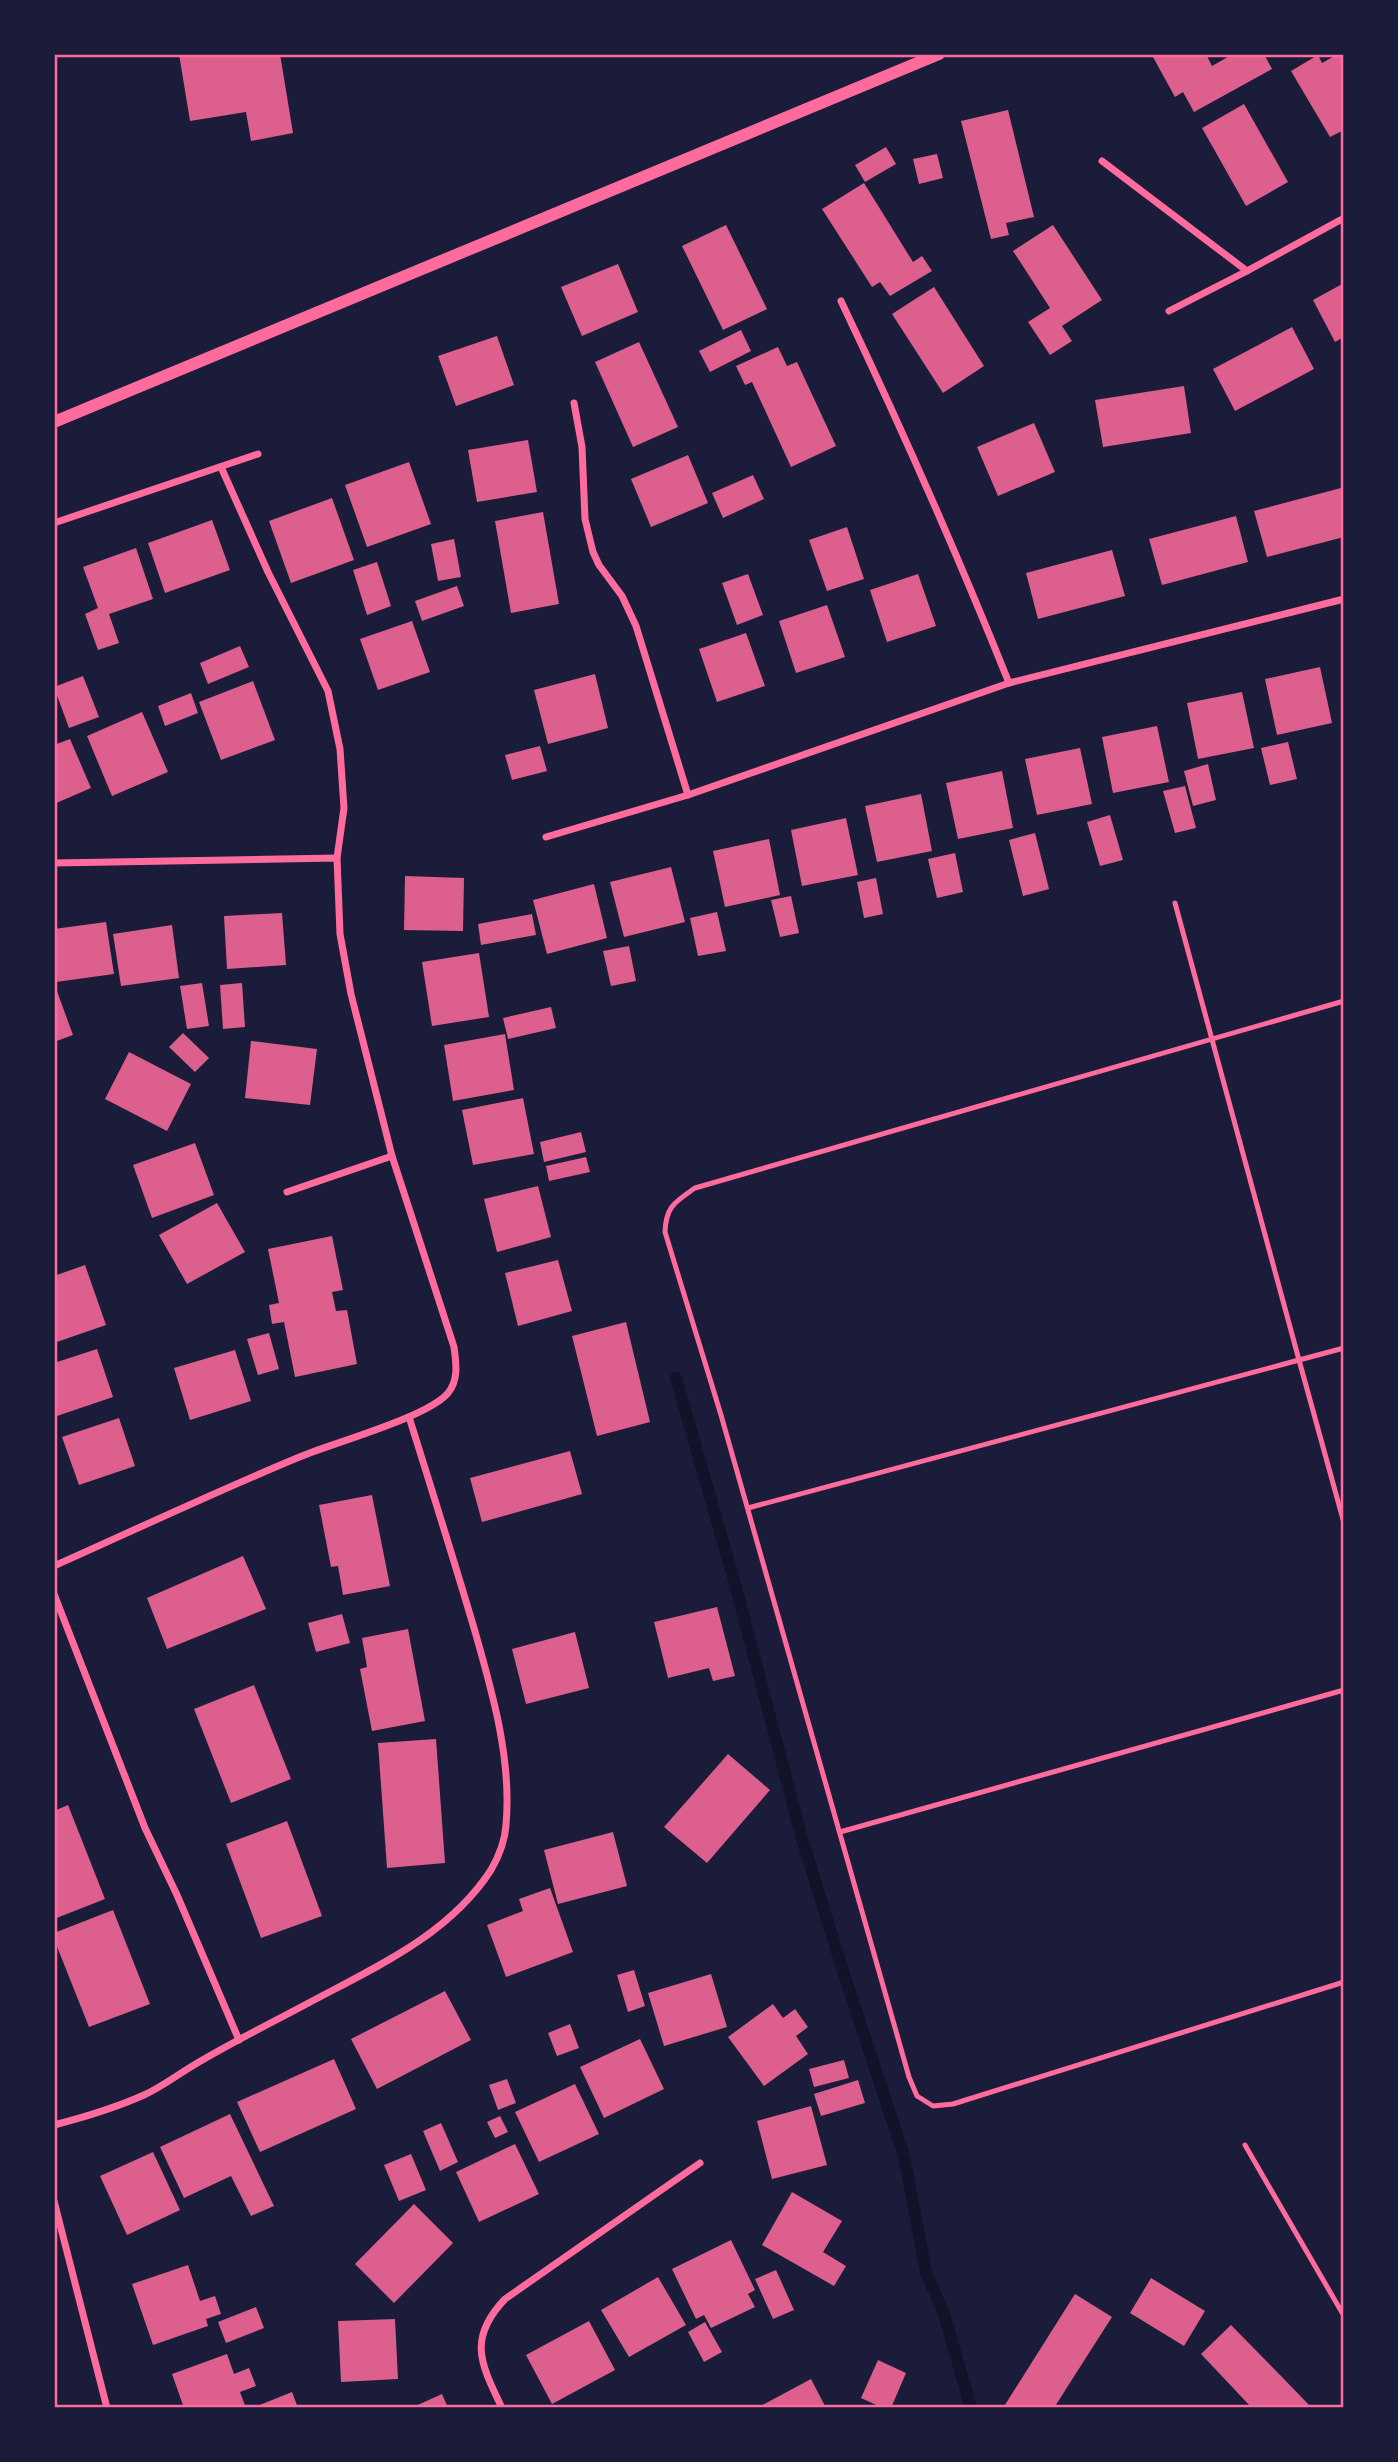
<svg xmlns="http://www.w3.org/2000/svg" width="1398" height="2462" viewBox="0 0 1398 2462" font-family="Barlow,sans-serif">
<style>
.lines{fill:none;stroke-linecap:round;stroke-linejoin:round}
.stream{stroke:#12122b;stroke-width:12}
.building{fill:#dd5f8e}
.service{stroke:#ff6b9d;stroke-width:5}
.minor{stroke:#ff6b9d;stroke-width:7}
.tertiary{stroke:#ff6b9d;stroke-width:12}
.neatline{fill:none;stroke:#ff6b9d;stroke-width:2.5}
</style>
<rect width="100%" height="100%" fill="#1b1b3a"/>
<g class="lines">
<path class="stream" d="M676 1378 734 1580 801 1835 843 1971 904 2156 926 2272 944 2314 971 2408"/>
</g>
<g class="building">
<path d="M179 54H280L293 133 251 141 246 112 190 121Z"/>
<path d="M1159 54H1206L1212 66 1233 54H1264L1272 69 1194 112 1183 92 1175 97 1153 57Z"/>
<path d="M1338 54H1344V130L1330 137 1291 71 1318 55 1322 63Z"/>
<path d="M1244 104 1288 182 1246 206 1202 128Z"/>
<path d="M1008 110 1034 217 1006 223 1009 235 991 239 961 121Z"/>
<path d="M886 147 896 164 865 182 855 165Z"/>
<path d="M937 154 943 178 919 184 913 159Z"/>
<path d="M864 183 913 262 922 256 932 271 890 296 880 282 872 287 822 209Z"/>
<path d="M726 225 767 309 723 330 682 246Z"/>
<path d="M1053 225 1102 300 1062 326 1072 341 1050 355 1028 322 1050 308 1013 251Z"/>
<path d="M618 264 638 312 582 336 561 287Z"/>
<path d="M1344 283V337L1335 342 1313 300Z"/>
<path d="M934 287 984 366 943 393 892 314Z"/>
<path d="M1292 327 1314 369 1235 411 1213 369Z"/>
<path d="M741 330 751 351 710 372 699 351Z"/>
<path d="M497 336 514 385 456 406 438 356Z"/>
<path d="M639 342 678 427 633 447 595 362Z"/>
<path d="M778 347 787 366 797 362 836 446 791 467 752 382 745 385 736 366Z"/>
<path d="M1184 386 1191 433 1103 447 1095 400Z"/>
<path d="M1034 423 1055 472 998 496 977 447Z"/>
<path d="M528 440 537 492 477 502 468 450Z"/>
<path d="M688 455 708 503 651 527 631 479Z"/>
<path d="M409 462 431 524 367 547 345 485Z"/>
<path d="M753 475 764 499 723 518 712 493Z"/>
<path d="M1341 488 1344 498V537L1267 557 1254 511Z"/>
<path d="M332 498 354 560 291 583 269 521Z"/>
<path d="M543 512 559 604 511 613 495 521Z"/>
<path d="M1236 516 1248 562 1162 585 1149 539Z"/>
<path d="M212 520 230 570 165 593 148 543Z"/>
<path d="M847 527 864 579 827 591 809 540Z"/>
<path d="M454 539 461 577 438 581 431 544Z"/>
<path d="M136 548 153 599 109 614 119 643 98 650 85 614 98 608 83 567Z"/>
<path d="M1112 550 1125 596 1038 619 1026 573Z"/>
<path d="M377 562 391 606 367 615 353 570Z"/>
<path d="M748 574 763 615 737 625 722 583Z"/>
<path d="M918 574 936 626 887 642 870 590Z"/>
<path d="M457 586 464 606 422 621 415 601Z"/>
<path d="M827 605 845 657 796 673 779 621Z"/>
<path d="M412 621 430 672 378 690 360 639Z"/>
<path d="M746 633 765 686 717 702 699 649Z"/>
<path d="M240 646 249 667 208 684 200 663Z"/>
<path d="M1320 667 1332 723 1277 735 1265 679Z"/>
<path d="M595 674 608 728 548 744 534 690Z"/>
<path d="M83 676 99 717 69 728 54 687Z"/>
<path d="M253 681 275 740 221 760 199 702Z"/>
<path d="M1242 692 1254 748 1198 759 1187 703Z"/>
<path d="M191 693 198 713 165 726 158 706Z"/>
<path d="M142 712 168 772 112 796 87 736Z"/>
<path d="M1157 726 1169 782 1113 793 1102 737Z"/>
<path d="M70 739 91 788 54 804V745Z"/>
<path d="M1288 742 1297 779 1270 785 1261 748Z"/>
<path d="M540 746 547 771 512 780 505 755Z"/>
<path d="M1080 748 1092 804 1037 815 1025 759Z"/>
<path d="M1208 764 1216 800 1193 806 1184 771Z"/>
<path d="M1002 771 1013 828 958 839 946 783Z"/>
<path d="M1185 786 1196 828 1175 833 1163 791Z"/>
<path d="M921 794 932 851 877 862 865 806Z"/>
<path d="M1110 815 1123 860 1100 866 1087 822Z"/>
<path d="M846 818 858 875 802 886 791 830Z"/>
<path d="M1035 833 1049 889 1023 896 1009 840Z"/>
<path d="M769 839 780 895 725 907 713 851Z"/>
<path d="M955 853 963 892 937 898 928 859Z"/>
<path d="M671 867 685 922 624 937 610 882Z"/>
<path d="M405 876 464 878 463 931 404 930Z"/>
<path d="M876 878 883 914 864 918 857 882Z"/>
<path d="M594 884 607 938 547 954 533 900Z"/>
<path d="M791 896 799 933 780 937 771 900Z"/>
<path d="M717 912 726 951 698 956 690 918Z"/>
<path d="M282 913 286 965 227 969 224 916Z"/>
<path d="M532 914 536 935 481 945 478 924Z"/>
<path d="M106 922 114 974 56 982 54 929Z"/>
<path d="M172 925 179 978 121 986 113 934Z"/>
<path d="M629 946 636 981 611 986 603 951Z"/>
<path d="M479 953 489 1017 432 1026 422 962Z"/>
<path d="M54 983 73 1035 54 1042Z"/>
<path d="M202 983 209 1026 187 1029 180 986Z"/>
<path d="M242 983 245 1027 223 1029 220 985Z"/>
<path d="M551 1007 556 1028 508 1039 503 1018Z"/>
<path d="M183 1033 209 1058 195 1072 169 1047Z"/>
<path d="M505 1034 514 1090 453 1101 444 1045Z"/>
<path d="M251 1041 317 1049 310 1105 245 1098Z"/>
<path d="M129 1052 191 1084 167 1131 105 1099Z"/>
<path d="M523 1098 534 1154 473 1165 462 1110Z"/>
<path d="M581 1132 586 1152 544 1162 540 1142Z"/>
<path d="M195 1143 214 1195 152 1218 133 1165Z"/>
<path d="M586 1157 590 1172 549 1181 546 1166Z"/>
<path d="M538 1186 551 1237 497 1252 484 1199Z"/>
<path d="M217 1203 245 1252 187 1284 159 1235Z"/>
<path d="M332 1236 343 1290 332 1292 336 1311 347 1310 357 1364 295 1377 284 1322 272 1324 269 1305 279 1303 268 1249Z"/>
<path d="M558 1260 572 1311 518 1326 505 1273Z"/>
<path d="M85 1265 106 1325 54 1343V1276Z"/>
<path d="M626 1322 650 1422 597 1436 572 1336Z"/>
<path d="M269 1333 279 1369 258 1375 247 1339Z"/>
<path d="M97 1349 113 1397 57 1416 54 1408V1363Z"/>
<path d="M235 1350 251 1401 190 1420 174 1368Z"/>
<path d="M119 1418 135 1466 79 1485 62 1437Z"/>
<path d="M570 1451 582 1494 482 1522 470 1478Z"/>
<path d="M372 1495 390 1586 343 1595 338 1566 331 1567 319 1505Z"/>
<path d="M243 1556 266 1609 167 1649 147 1598Z"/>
<path d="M717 1607 735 1676 713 1681 709 1668 668 1678 654 1622Z"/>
<path d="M342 1614 350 1643 316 1652 308 1623Z"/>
<path d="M408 1629 425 1721 372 1731 360 1669 367 1667 362 1638Z"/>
<path d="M575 1632 589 1688 526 1704 512 1649Z"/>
<path d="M254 1685 291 1779 231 1803 194 1709Z"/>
<path d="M436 1739 445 1863 387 1868 378 1743Z"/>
<path d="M728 1754 770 1790 707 1863 664 1827Z"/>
<path d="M68 1805 105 1899 54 1919V1811Z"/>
<path d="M287 1821 322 1916 261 1938 226 1844Z"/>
<path d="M613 1832 627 1886 558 1904 544 1850Z"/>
<path d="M550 1888 573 1952 506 1977 487 1925 523 1911 519 1899Z"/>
<path d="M113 1910 150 2004 89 2027 54 1939V1933Z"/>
<path d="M634 1970 645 2006 628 2012 617 1975Z"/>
<path d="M711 1974 727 2027 664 2046 648 1993Z"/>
<path d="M445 1991 471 2040 377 2089 351 2039Z"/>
<path d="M773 2004 783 2018 795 2009 808 2027 796 2036 808 2054 764 2086 728 2037Z"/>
<path d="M570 2024 579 2048 557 2056 548 2033Z"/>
<path d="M640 2039 664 2089 604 2118 580 2067Z"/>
<path d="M334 2059 356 2109 260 2152 237 2102Z"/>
<path d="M844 2060 849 2078 814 2087 809 2069Z"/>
<path d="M507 2079 516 2103 498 2110 489 2085Z"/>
<path d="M858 2080 865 2103 821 2116 814 2094Z"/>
<path d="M575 2084 599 2134 539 2162 515 2112Z"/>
<path d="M811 2106 827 2165 772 2179 757 2121Z"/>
<path d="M230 2114 274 2206 251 2216 231 2176 184 2198 160 2147Z"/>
<path d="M500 2116 508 2132 495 2138 487 2122Z"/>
<path d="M441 2123 458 2162 440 2171 423 2131Z"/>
<path d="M515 2144 539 2194 479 2222 456 2172Z"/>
<path d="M153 2152 180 2210 127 2235 100 2176Z"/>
<path d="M411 2154 426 2190 399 2201 384 2165Z"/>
<path d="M792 2192 842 2221 823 2252 846 2266 834 2286 762 2245Z"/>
<path d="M414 2204 453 2243 394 2303 355 2264Z"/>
<path d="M731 2240 755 2290 748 2294 755 2307 711 2328 704 2315 696 2319 672 2269Z"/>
<path d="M188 2265 200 2301 215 2296 221 2314 206 2319 208 2326 153 2345 132 2284Z"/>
<path d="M776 2270 794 2310 773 2319 755 2279Z"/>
<path d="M658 2277 686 2325 629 2357 601 2310Z"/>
<path d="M1151 2278 1205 2311 1184 2346 1130 2313Z"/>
<path d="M1075 2294 1112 2317 1073 2378 1054 2408H1003Z"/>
<path d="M256 2307 264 2328 226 2343 218 2322Z"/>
<path d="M395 2319 398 2379 341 2382 338 2321Z"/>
<path d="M589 2321 615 2370 552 2404 526 2355Z"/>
<path d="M705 2322 722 2352 704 2362 688 2332Z"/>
<path d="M1231 2325 1280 2375 1312 2408H1252L1201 2354Z"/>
<path d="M227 2354 234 2374 249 2368 256 2386 240 2392 246 2408H184L172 2374Z"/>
<path d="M878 2360 906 2373 891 2408H883L861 2398Z"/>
<path d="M811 2379 826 2408H757Z"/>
<path d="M292 2392 298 2408H252Z"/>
<path d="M442 2394 448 2408H411Z"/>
</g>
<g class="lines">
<g class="service">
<path d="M1344 1001 695 1188C675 1202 666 1206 665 1232L721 1415 909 2077 917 2096 933 2106 953 2104 1344 1982"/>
<path d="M1344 1348 1299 1360 1344 1523"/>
<path d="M748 1508 1299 1360 1175 903"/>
<path d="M840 1832 1344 1690"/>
<path d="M1245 2145 1344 2316"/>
</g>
<g class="minor">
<path d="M1102 161 1247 271"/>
<path d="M841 301C901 427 957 553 1009 683"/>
<path d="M1169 311 1247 271 1344 218"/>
<path d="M574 403 582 447 585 519 593 552 599 565 622 596 636 626 688 795"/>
<path d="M221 467 268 572 328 691 340 749 344 808 337 858"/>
<path d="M54 523 258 454"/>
<path d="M546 837 688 795 1009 683 1344 599"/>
<path d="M54 863 337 858 340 934 351 994 392 1156 454 1347C456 1362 459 1380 448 1393 428 1417 336 1442 302 1456 219 1490 137 1529 54 1566"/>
<path d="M287 1192 392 1156"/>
<path d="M54 1594 145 1828 177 1895 239 2040"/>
<path d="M54 2125C85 2117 115 2108 144 2095 162 2087 177 2075 194 2065 229 2044 265 2026 301 2007 369 1970 447 1938 491 1870 499 1856 505 1841 506 1825 512 1759 492 1691 474 1628 453 1557 431 1487 409 1417"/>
<path d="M54 2201 107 2408"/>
<path d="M502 2408C481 2364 467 2339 505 2299L700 2163"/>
</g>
<path class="tertiary" d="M54 422 939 54"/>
</g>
<rect width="1398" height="2462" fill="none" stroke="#1b1b3a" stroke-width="112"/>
<rect x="56" y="56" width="1286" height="2350" class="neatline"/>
</svg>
